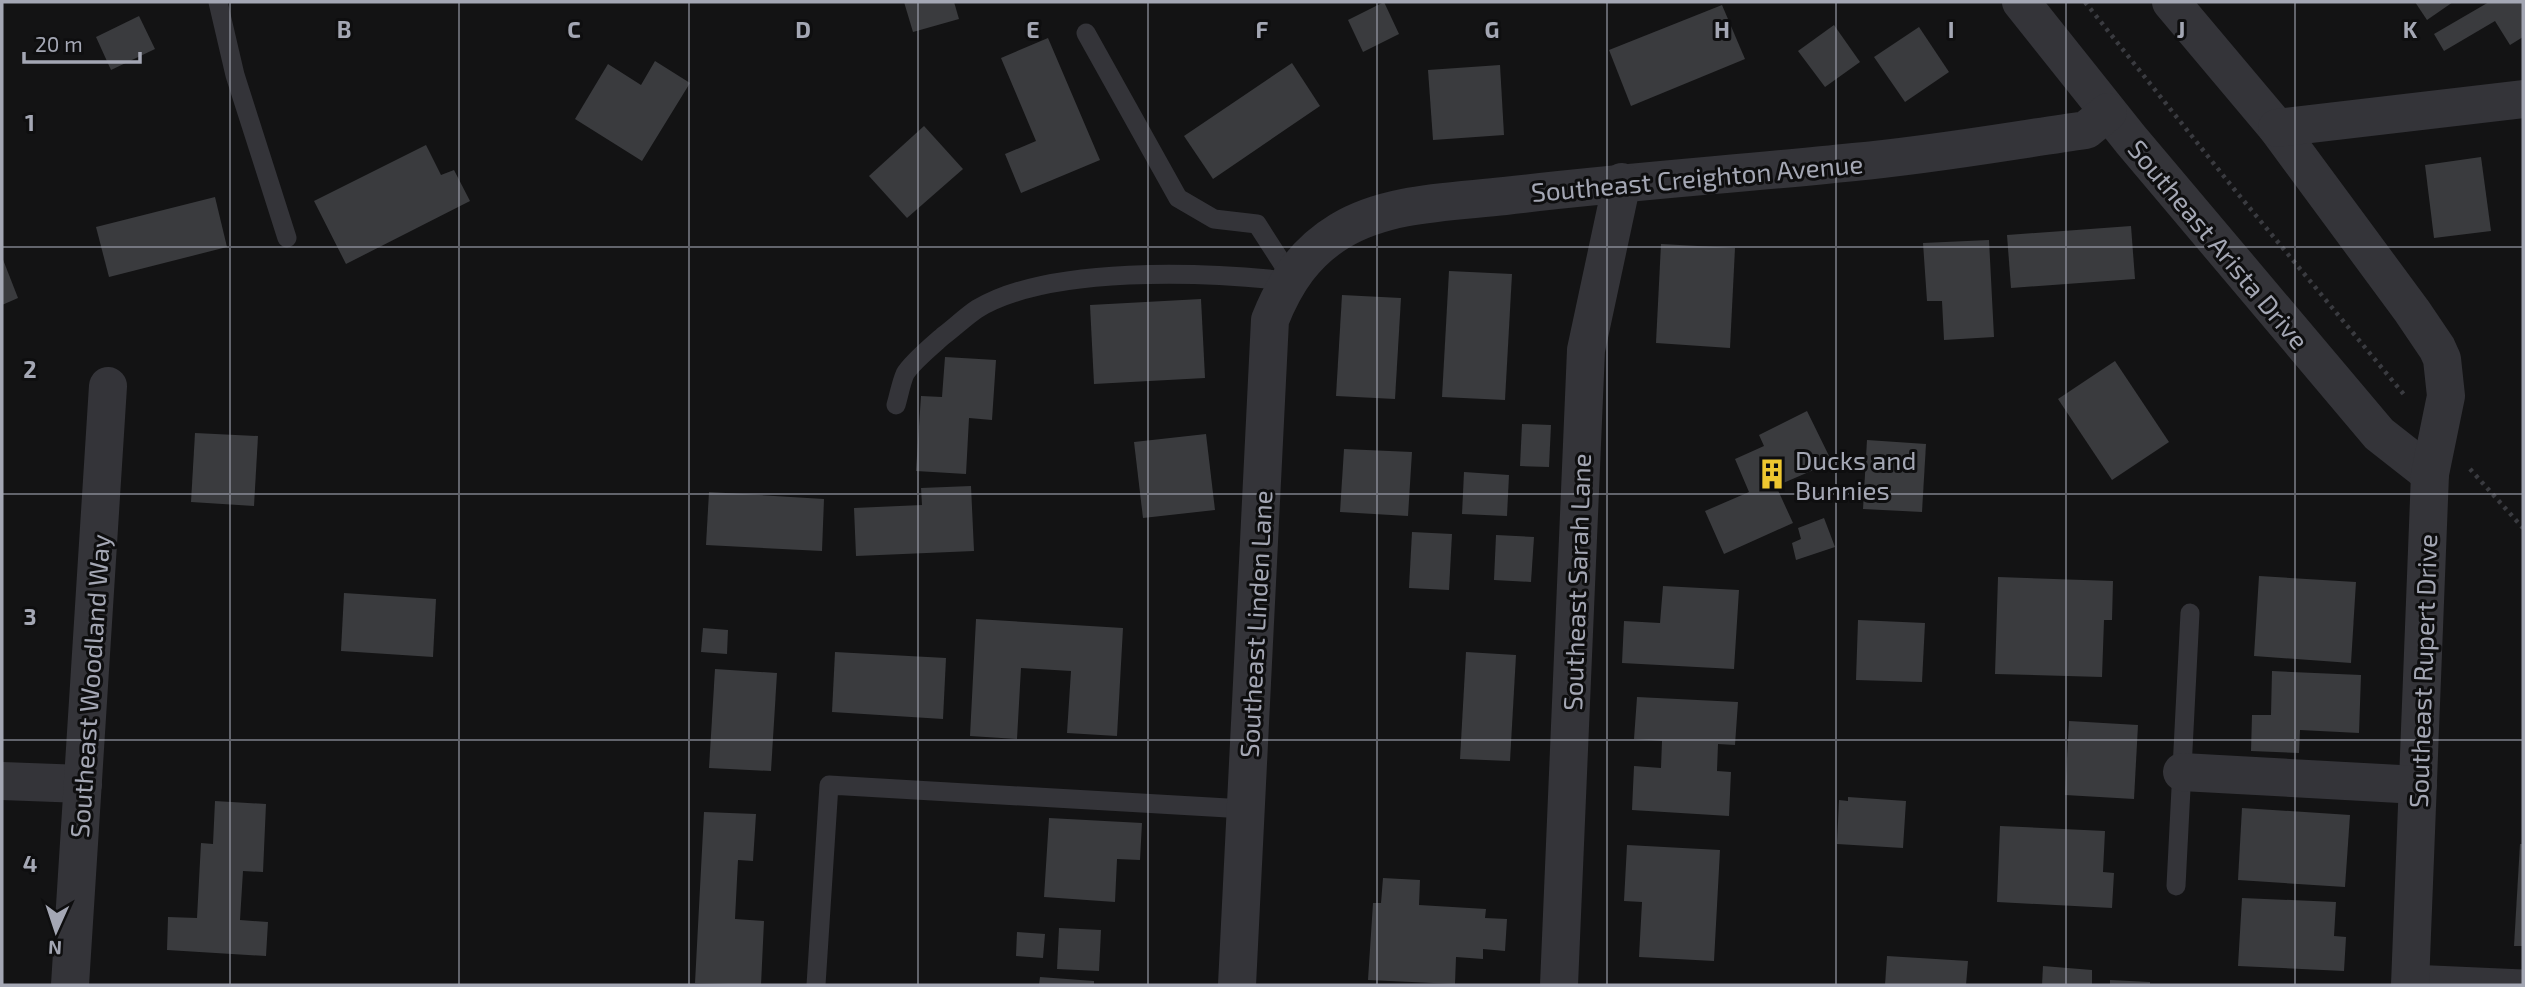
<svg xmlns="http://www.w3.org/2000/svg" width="2525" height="987" viewBox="0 0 2525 987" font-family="'Exo 2',sans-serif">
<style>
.building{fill:#3a3b3e}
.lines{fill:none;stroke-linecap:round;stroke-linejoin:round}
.path{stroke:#3a3b40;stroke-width:4.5;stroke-dasharray:3.5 5;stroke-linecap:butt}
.service{stroke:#343439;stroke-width:19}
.minor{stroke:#343439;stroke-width:38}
.grid{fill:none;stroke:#a4a7b4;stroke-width:2;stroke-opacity:0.55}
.labels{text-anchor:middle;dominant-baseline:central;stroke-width:6;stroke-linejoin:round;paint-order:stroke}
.street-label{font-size:26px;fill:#a4a7b4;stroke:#0e0e0f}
.poi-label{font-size:26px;fill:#a4a7b4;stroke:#0e0e0f;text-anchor:start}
.grid-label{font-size:23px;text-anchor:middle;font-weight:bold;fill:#a4a7b4;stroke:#0e0e0f;stroke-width:6;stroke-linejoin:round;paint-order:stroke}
</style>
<rect width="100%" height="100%" fill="#131314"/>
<g class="building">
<path d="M904 2H954L959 19 913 32Z"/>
<path d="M1384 2 1399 34 1363 52 1348 20Z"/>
<path d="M2415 2H2453L2427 20Z"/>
<path d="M2489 2H2523V37L2510 45 2495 21 2444 51 2434 34Z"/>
<path d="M1722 5 1745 59 1631 106 1609 50Z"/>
<path d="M139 16 155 49 111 70 96 37Z"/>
<path d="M1834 25 1860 62 1825 87 1798 51Z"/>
<path d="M1919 27 1949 72 1905 102 1874 57Z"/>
<path d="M1048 38 1100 160 1021 193 1005 154 1036 141 1001 58Z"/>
<path d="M655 61 690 83 642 161 575 119 608 64 641 85Z"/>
<path d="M1292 63 1320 106 1213 179 1184 136Z"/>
<path d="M1500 65 1504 135 1433 140 1428 70Z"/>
<path d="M924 126 963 169 907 218 869 176Z"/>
<path d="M426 145 441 175 454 170 470 201 346 264 314 201Z"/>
<path d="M2481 157 2491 231 2434 238 2425 165Z"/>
<path d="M215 197 227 247 109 277 96 227Z"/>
<path d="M2131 226 2135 279 2011 288 2007 235Z"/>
<path d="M1989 240 1994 337 1944 340 1942 301H1927L1923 243Z"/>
<path d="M1661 244 1735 248 1730 348 1656 343Z"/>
<path d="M2 257 18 298 2 305Z"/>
<path d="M1449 271 1512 274 1505 400 1442 397Z"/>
<path d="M1342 295 1401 298 1395 399 1336 396Z"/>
<path d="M1201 299 1205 378 1094 384 1090 305Z"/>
<path d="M945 357 996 360 992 420 969 418 966 474 916 471 921 396 942 397Z"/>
<path d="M2115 361 2169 442 2112 480 2058 399Z"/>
<path d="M1807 411 1832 462 1776 486 1793 523 1724 554 1705 511 1749 492 1735 459 1764 446 1759 435Z"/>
<path d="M1522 424 1551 425 1549 467 1520 466Z"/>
<path d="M195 433 258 436 254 506 191 502Z"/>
<path d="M1206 434 1215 510 1143 518 1134 442Z"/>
<path d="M1867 440 1926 444 1922 512 1863 509Z"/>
<path d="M1344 449 1412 452 1408 516 1340 512Z"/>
<path d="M1464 472 1509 475 1507 516 1462 514Z"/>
<path d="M971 486 974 551 856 556 854 508 922 505 921 488Z"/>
<path d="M709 492 824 499 822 551 706 545Z"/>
<path d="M1824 518 1835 547 1796 560 1792 543 1801 539 1798 528Z"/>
<path d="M1412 532 1452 534 1449 590 1409 588Z"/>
<path d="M1496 535 1534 537 1531 582 1494 580Z"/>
<path d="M2259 576 2356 582 2351 663 2254 656Z"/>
<path d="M1998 577 2113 581 2112 620H2104L2102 677 1995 674Z"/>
<path d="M1663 586 1739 590 1734 669 1622 663 1624 621 1660 623Z"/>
<path d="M344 593 436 599 433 657 341 651Z"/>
<path d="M976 619 1123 628 1117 736 1067 733 1071 671 1021 668 1017 739 970 736Z"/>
<path d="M1858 620 1925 623 1922 682 1856 680Z"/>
<path d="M703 628 728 630 727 654 701 652Z"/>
<path d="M835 652 946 658 943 719 832 712Z"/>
<path d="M1466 652 1516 655 1510 761 1460 759Z"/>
<path d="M715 669 777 673 771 771 709 768Z"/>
<path d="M2272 671 2361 675 2359 733 2300 730 2299 753 2251 751 2252 715H2271Z"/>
<path d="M1637 697 1738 702 1735 745 1718 744 1717 771 1731 772 1729 816 1632 810 1634 766 1661 768 1662 741 1634 739Z"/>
<path d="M2069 721 2138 725 2134 799 2065 795Z"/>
<path d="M1848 797 1906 801 1903 848 1837 844 1839 800 1848 801Z"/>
<path d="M215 801 266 804 263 872 243 871 240 920 268 922 266 956 167 950 168 917 197 918 201 843 213 844Z"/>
<path d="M2242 808 2350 815 2345 887 2238 880Z"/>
<path d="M704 812 756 814 753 861 738 860 735 919 764 921 761 985 695 983Z"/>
<path d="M1049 818 1142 823 1140 860 1117 859 1115 902 1044 897Z"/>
<path d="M2000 826 2105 831 2103 872 2114 873 2112 908 1997 902Z"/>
<path d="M2520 844H2523V946H2514Z"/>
<path d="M1627 845 1720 850 1714 961 1639 957 1642 902 1624 901Z"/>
<path d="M1383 878 1420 880 1419 905 1486 909 1485 918 1507 919 1505 951 1483 949V959L1456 957 1455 984 1368 980 1373 903H1381Z"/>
<path d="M2242 898 2336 902 2334 936 2346 937 2344 971 2238 966Z"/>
<path d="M1059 928 1101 930 1099 971 1057 969Z"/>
<path d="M1017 932 1045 934 1043 958 1016 956Z"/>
<path d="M1887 956 1968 961 1966 985H1885Z"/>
<path d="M2043 966 2092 970V985H2042Z"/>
<path d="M1040 977 1094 981V985H1039Z"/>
<path d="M2110 980 2150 982V985H2110Z"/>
</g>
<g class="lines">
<g class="path">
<path d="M2085 2 2234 189 2406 397"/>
<path d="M2470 469 2523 528"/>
</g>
<g class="service">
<path d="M218 2 235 75 287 238"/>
<path d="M1086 33 1178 198 1214 219 1257 224 1291 277"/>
<path d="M896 405C899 395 901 383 905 374 911 363 933 345 943 336 954 328 965 317 977 309 1050 265 1205 272 1288 281"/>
<path d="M2176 886 2190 613"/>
<path d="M2410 974 2523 979"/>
<path d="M816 985 829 785 1245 809"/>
</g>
<g class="minor">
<path d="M2021 2 2131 140 2379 434 2430 474"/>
<path d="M2171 2 2277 128 2412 311 2437 348 2442 359 2446 396 2430 474 2410 985"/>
<path d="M2277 128 2523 99"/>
<path d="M2182 772 2418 785"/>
<path d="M2 781 83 784"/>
<path d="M70 985 108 386"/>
<path d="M1237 985 1270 320C1285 282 1305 252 1340 231 1388 202 1452 202 1505 196 1621 182 1738 174 1854 162 1932 155 2009 141 2086 130L2108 112"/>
<path d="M1559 985 1586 350 1622 182"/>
</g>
</g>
<path class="grid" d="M230 2V985M459 2V985M689 2V985M918 2V985M1148 2V985M1377 2V985M1607 2V985M1836 2V985M2066 2V985M2295 2V985M2 247H2523M2 494H2523M2 740H2523"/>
<defs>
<g id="building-bare" transform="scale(2.415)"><path d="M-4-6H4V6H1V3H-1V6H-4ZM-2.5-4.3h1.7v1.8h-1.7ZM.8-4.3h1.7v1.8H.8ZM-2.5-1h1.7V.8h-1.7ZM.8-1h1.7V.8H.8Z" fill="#efc730" stroke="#0e0e0f" stroke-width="2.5" paint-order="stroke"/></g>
</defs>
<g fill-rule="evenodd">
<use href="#building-bare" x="1772" y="474"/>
</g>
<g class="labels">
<g class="street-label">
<text transform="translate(1697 177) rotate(-5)">Southeast Creighton Avenue</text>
<text transform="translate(2219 244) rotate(50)">Southeast Arista Drive</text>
<text transform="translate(1576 582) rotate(-88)">Southeast Sarah Lane</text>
<text transform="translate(1255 624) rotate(-87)">Southeast Linden Lane</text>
<text transform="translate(2422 671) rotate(-88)">Southeast Rupert Drive</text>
<text transform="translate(89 686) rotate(-86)">Southeast Woodland Way</text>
</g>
<g class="poi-label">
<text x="1795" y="459">Ducks and<tspan x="1795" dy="30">Bunnies</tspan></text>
</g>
</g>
<g class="grid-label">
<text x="344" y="38">B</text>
<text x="574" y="38">C</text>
<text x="803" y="38">D</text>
<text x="1033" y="38">E</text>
<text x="1262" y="38">F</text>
<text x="1492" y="38">G</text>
<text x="1722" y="38">H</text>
<text x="1951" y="38">I</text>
<text x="2181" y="38">J</text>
<text x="2410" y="38">K</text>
<text x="30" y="131">1</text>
<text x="30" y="378">2</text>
<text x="30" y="625">3</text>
<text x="30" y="872">4</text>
</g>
<rect width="2525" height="987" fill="none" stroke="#a4a7b4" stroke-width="7"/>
<g transform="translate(56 931) rotate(183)" stroke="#0e0e0f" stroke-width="5" paint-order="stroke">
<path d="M0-5L12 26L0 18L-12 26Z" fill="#a4a7b4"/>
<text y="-10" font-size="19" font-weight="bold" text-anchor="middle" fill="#a4a7b4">N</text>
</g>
<path d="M24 52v10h116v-10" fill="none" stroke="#a4a7b4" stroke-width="3.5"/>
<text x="35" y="52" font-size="21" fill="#a4a7b4" stroke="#0e0e0f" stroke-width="5" paint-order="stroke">20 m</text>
</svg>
